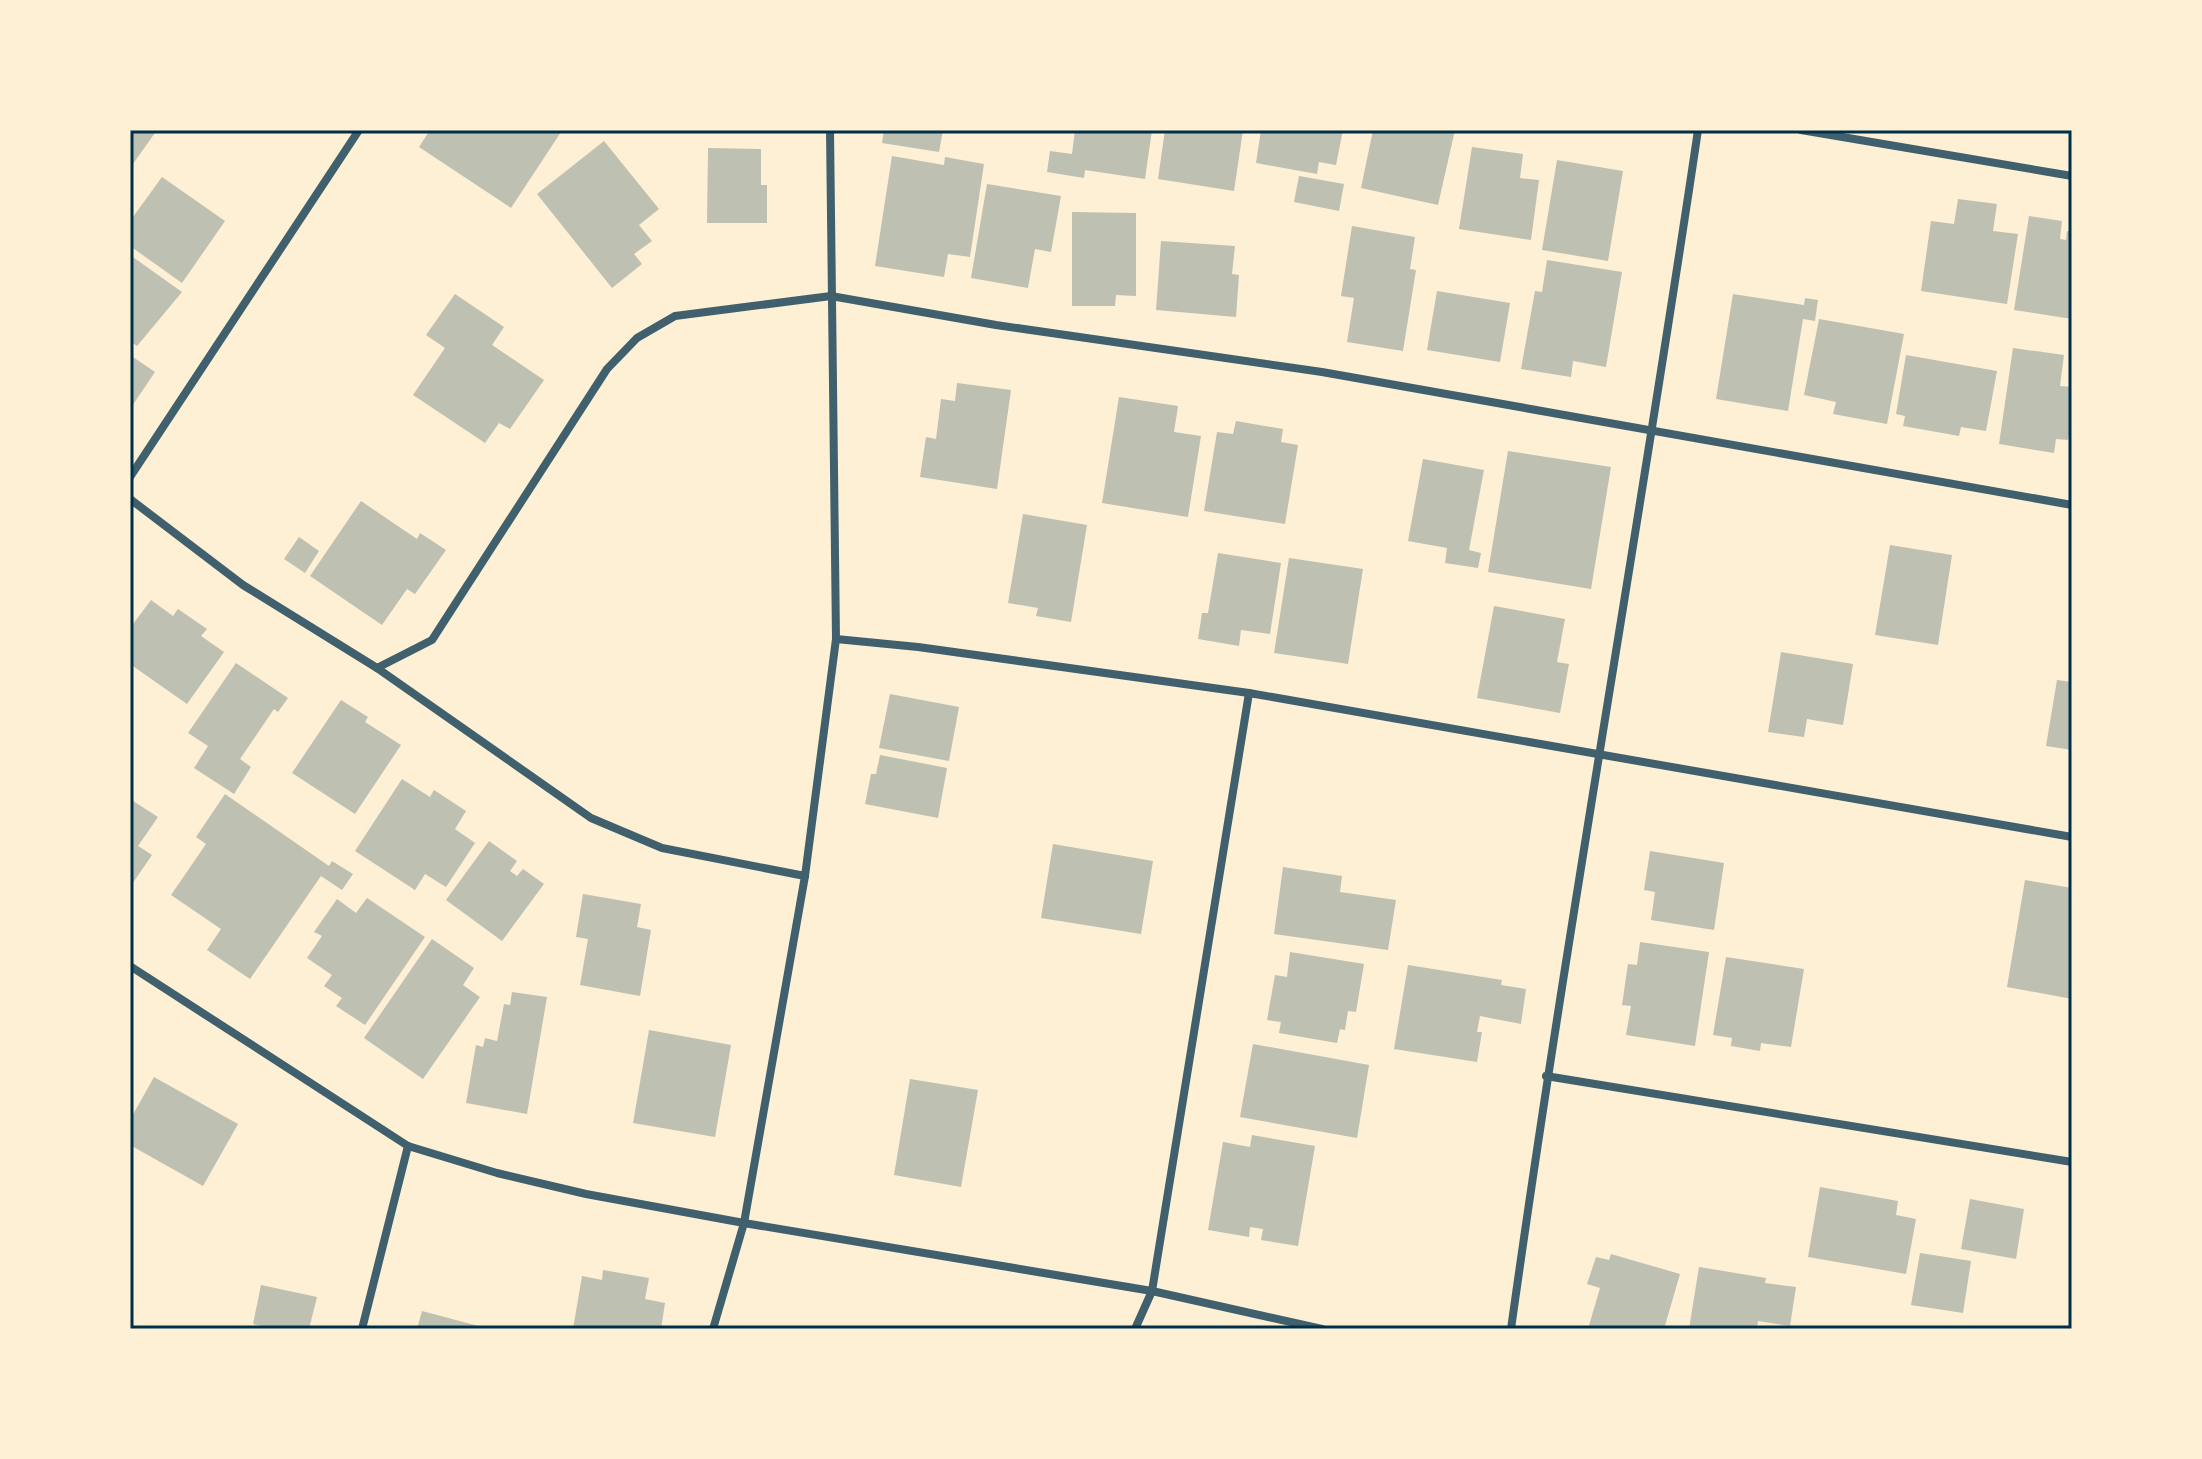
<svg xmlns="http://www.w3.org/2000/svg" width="2202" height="1459" viewBox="0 0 2202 1459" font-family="'Archivo Narrow',sans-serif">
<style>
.building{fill:#bec0b2}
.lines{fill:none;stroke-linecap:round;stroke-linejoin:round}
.minor{stroke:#3f606c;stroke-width:8}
.neatline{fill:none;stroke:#003049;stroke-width:3}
</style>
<rect width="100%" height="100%" fill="#fdf0d5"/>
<g class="building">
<path d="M130 130H157L130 168Z"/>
<path d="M430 130H558L561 132 511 208 419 147Z"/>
<path d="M884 130H943L939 152 882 143Z"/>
<path d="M1075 130H1152L1145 179 1085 170 1084 178 1047 172 1050 151 1072 154Z"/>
<path d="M1165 130H1243L1234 191 1158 179Z"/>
<path d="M1261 130H1343L1336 165 1319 162 1317 174 1256 163Z"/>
<path d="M1373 130H1455L1438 205 1361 188Z"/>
<path d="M604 141 659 209 639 225 652 241 634 254 642 264 612 288 537 194Z"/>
<path d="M1472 147 1523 154 1520 178 1539 180 1531 240 1459 229Z"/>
<path d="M708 148 761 149V185H767V223H707Z"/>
<path d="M892 156 944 165 945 157 984 164 970 257 948 254 944 277 875 266Z"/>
<path d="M1557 160 1623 171 1608 261 1542 250Z"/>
<path d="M1299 176 1344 184 1339 211 1294 202Z"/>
<path d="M162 177 225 221 182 283 130 246V221Z"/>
<path d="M987 184 1061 196 1051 252 1035 249 1028 288 971 278Z"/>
<path d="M1958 199 1997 204 1993 231 2018 234 2007 304 1921 291 1931 221 1954 224Z"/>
<path d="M1072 212 1136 213V296L1116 295 1115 306H1072Z"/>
<path d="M2029 216 2062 221 2060 239 2066 240 2067 231 2072 232V319L2014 310Z"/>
<path d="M1352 226 1415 237 1410 269 1416 270 1403 351 1347 342 1354 298 1341 296Z"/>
<path d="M1161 241 1235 246 1232 274 1239 275 1236 317 1156 310Z"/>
<path d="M130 255 182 292 137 346 130 341Z"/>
<path d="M1547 260 1622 272 1606 367 1573 361 1571 377 1521 369 1535 291 1542 292Z"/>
<path d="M1437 291 1510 303 1500 362 1427 350Z"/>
<path d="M455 294 504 327 492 345 544 380 510 429 499 423 485 443 413 395 445 348 426 335Z"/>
<path d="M1733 294 1804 305 1805 298 1818 300 1815 321 1803 319 1788 411 1716 399Z"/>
<path d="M1819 319 1904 334 1887 424 1833 414 1836 402 1804 395Z"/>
<path d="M2013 348 2064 355 2060 386 2072 387V416L2068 440 2056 439 2054 453 1999 444Z"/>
<path d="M130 355 155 372 130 409Z"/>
<path d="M1906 355 1997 371 1986 431 1961 427 1959 436 1903 426 1905 416 1896 414Z"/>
<path d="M957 383 1011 390 997 489 920 477 926 437 936 439 941 399 955 401Z"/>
<path d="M1119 397 1178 406 1174 432 1201 436 1188 517 1102 503Z"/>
<path d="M1236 421 1283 429 1281 442 1298 445 1285 524 1204 511 1217 432 1233 434Z"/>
<path d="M1508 451 1611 467 1591 589 1488 572Z"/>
<path d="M1423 459 1484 470 1469 550 1481 553 1478 568 1445 563 1447 548 1408 541Z"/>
<path d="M361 501 417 539 420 533 446 550 415 594 407 589 382 625 310 576Z"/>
<path d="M1023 514 1087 525 1071 622 1036 616 1038 608 1008 603Z"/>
<path d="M299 537 319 551 305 573 284 559Z"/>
<path d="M1890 545 1952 555 1938 645 1875 635Z"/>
<path d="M1218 553 1281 563 1270 634 1241 630 1239 646 1198 639 1202 613H1208Z"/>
<path d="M1289 558 1363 569 1348 664 1274 653Z"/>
<path d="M151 600 173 616 178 609 207 629 201 636 224 652 187 704 130 664V628Z"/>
<path d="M1494 606 1565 619 1557 662 1569 664 1560 713 1477 698Z"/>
<path d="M1781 652 1853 664 1843 725 1807 719 1804 737 1768 732Z"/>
<path d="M236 663 288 698 278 712 274 709 240 759 251 767 234 794 194 768 208 746 188 733Z"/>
<path d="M2057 680 2072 682V750L2046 746Z"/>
<path d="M890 694 959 707 949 761 879 748Z"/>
<path d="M341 700 368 717 365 722 401 745 355 814 292 773Z"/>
<path d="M880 755 947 768 938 818 865 804 871 774H876Z"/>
<path d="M402 779 430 797 434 790 466 811 455 829 475 843 446 887 425 874 415 890 355 851Z"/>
<path d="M225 794 329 866 332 861 353 874 342 890 321 876 250 979 207 950 221 929 171 895 206 844 196 837Z"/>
<path d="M130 799 158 817 138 846 152 855 130 887Z"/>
<path d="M489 841 517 861 510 871 517 876 523 869 544 884 502 941 446 900Z"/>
<path d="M1053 844 1153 861 1141 934 1041 918Z"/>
<path d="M1650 851 1724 863 1714 930 1651 920 1655 892 1644 890Z"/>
<path d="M1283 867 1342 876 1340 892 1396 900 1388 950 1274 934Z"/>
<path d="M2025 880 2072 888V999L2007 987Z"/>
<path d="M583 894 641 904 637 927 651 930 640 996 580 985 588 939 576 937Z"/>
<path d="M367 898 425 937 365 1025 336 1006 342 998 324 986 332 975 307 958 322 936 314 932 337 899 356 913Z"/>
<path d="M432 939 474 968 463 985 480 997 423 1079 364 1038Z"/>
<path d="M1640 942 1709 952 1695 1046 1626 1035 1631 1006 1622 1005 1628 964 1637 965Z"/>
<path d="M1290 952 1364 964 1356 1012 1348 1011 1345 1030 1340 1029 1337 1043 1279 1033 1281 1022 1267 1020 1275 975 1287 977Z"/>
<path d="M1726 957 1804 969 1791 1047 1761 1043 1760 1051 1731 1046 1732 1038 1713 1035Z"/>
<path d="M1408 965 1502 980 1501 985 1526 989 1521 1024 1480 1016 1477 1032H1482L1477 1062 1394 1049Z"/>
<path d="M512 992 547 997 527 1114 466 1103 476 1045 483 1047 485 1038 497 1041 504 1004 510 1005Z"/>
<path d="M649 1030 731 1045 715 1137 633 1123Z"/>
<path d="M1253 1044 1369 1065 1357 1138 1240 1117Z"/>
<path d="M154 1077 238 1124 203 1186 130 1145V1120Z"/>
<path d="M910 1079 978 1090 961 1187 894 1175Z"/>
<path d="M1252 1135 1315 1146 1298 1246 1261 1240 1263 1229 1250 1227 1249 1237 1208 1230 1223 1142 1250 1147Z"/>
<path d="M1820 1187 1898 1201 1896 1215 1916 1219 1906 1274 1808 1257Z"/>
<path d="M1970 1199 2024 1209 2016 1259 1961 1249Z"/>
<path d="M1920 1253 1971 1261 1963 1313 1911 1305Z"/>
<path d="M1611 1254 1680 1274 1664 1329H1588L1600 1288 1587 1284 1596 1257 1609 1260Z"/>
<path d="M1699 1267 1766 1278 1765 1283 1796 1287 1790 1326 1758 1321 1757 1329H1689Z"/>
<path d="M603 1270 649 1278 645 1299 665 1303 661 1329H573L582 1276 602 1280Z"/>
<path d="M261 1285 317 1297 309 1329H274L253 1324Z"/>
<path d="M422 1311 486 1328V1329H417Z"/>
</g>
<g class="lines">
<g class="minor">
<path d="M1801 130 2072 176"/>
<path d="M130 477 359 130"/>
<path d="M130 499 243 585 377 668 591 818 662 848 805 876"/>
<path d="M836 639 918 647 1249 693 2072 837"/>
<path d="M377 668 432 640 607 369 637 338 675 316 831 296 996 325 1322 372 2072 505"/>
<path d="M130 966 408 1146 497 1173 586 1194 744 1223 1152 1291 1322 1329"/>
<path d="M1546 1076 2072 1162"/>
<path d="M362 1329 408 1146"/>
<path d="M713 1329 744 1223 805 876 836 639 830 130"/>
<path d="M1135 1329 1152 1291 1249 693"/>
<path d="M1511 1329C1567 928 1639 530 1698 130"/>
</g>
</g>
<rect width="2202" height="1459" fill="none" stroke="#fdf0d5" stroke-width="264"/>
<rect x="132" y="132" width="1938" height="1195" class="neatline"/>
</svg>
